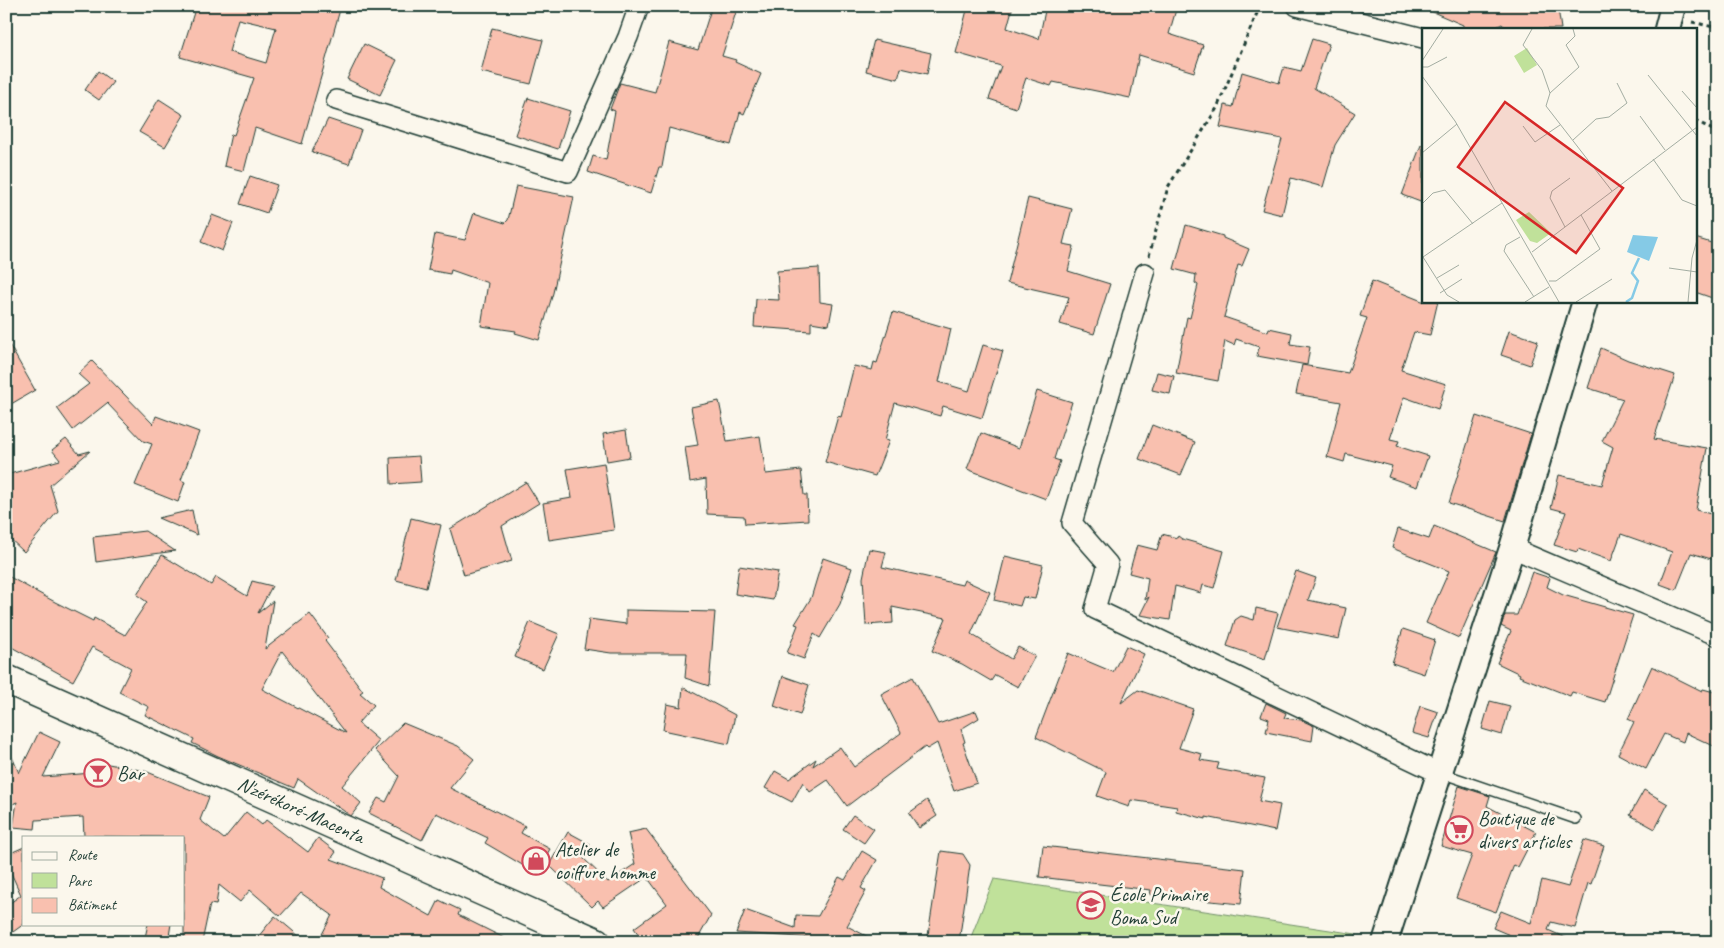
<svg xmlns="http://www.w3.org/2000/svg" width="1724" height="948" viewBox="0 0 1724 948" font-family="Caveat,sans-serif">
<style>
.green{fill:#c0e19a;stroke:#708f67}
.building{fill:#f9c0af;stroke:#1f3d34;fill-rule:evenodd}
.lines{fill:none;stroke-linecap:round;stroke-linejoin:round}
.service-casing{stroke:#1f3d34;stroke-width:12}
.minor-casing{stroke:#1f3d34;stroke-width:22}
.tertiary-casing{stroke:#1f3d34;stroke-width:28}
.trunk-casing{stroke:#1f3d34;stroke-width:31}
.path{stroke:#1f3d34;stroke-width:3;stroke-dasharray:4 4;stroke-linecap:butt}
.service{stroke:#fbf7ec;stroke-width:9}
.minor{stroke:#fbf7ec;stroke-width:19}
.tertiary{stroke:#fbf7ec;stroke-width:24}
.trunk{stroke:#fbf7ec;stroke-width:28}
.labels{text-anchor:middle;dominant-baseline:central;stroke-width:5;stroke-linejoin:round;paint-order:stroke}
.poi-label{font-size:20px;fill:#1f3d34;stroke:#fbf7ec;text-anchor:start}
.street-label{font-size:20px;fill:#1f3d34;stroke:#fbf7ec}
.inset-river{fill:none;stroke:#85cae6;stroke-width:2.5}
.inset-road{fill:none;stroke:#a3ada2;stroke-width:1}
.view{fill:#d62828;fill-opacity:0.15;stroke:#d62828;stroke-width:2.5}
.inset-edge{fill:none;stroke:#1f3d34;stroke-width:2.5}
</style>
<rect width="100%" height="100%" fill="#fbf7ec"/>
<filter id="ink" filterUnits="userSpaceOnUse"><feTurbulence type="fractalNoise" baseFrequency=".02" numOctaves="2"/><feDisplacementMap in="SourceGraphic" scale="10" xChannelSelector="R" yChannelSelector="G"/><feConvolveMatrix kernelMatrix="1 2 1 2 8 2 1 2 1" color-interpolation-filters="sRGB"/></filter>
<g filter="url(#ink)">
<path class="green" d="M994 879 1356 934 1353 942H969Z"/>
<g class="building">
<path d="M196 6H341L302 144 255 128 244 171 224 166 231 134 234 135 254 78 180 57ZM238 19 276 28 266 63 229 52Z"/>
<path d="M712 6H738L722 56 736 60 735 62 761 74 744 114 740 112 731 145 669 128 662 167H659L651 193 588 172 593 156 606 160 615 111 610 109 620 83 655 92 669 42 698 50Z"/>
<path d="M968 6H1013L1007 28 1039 39 1046 6H1059L1082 11 1084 6H1177L1169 34 1203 45 1194 72 1139 55 1130 98 1053 82 1051 86 1026 78 1016 108 989 99 1001 66 956 53Z"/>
<path d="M1419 6H1554L1559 15 1561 29H1507L1502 24 1492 29H1463V25Z"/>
<path d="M492 28 543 40 531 84 481 72Z"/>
<path d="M1312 39 1329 44 1314 88 1355 113 1335 145 1323 187 1291 178 1282 215 1262 210 1282 139 1220 127 1225 105 1233 107 1242 72 1279 83 1284 67 1301 71Z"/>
<path d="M874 40 931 53 927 74 901 68 898 79 866 71Z"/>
<path d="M364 44 397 60 380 95 347 79Z"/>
<path d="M98 71 113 82 99 100 85 90Z"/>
<path d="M528 98 570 111 558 149 515 135Z"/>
<path d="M159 99 184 115 165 147 139 132Z"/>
<path d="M328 119 361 130 349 164 312 152Z"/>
<path d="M1421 145H1423V203L1402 195Z"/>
<path d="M250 176 277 185 267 213 240 204Z"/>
<path d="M516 186 574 197 553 293 539 340 515 333 516 331 481 326 488 283 451 270 450 274 428 270 435 234 465 240 474 213 505 223 508 220Z"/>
<path d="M1028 198 1072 209 1063 244 1074 246 1068 271 1110 284 1094 334 1060 324 1069 297 1007 283Z"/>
<path d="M212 215 233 223 222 251 201 242Z"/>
<path d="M1186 225 1223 236V238L1249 249 1242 266 1238 265 1224 317 1268 332 1269 328 1292 333 1290 344 1310 347 1307 365 1257 356 1259 347 1236 339 1234 345 1225 341 1218 381 1176 373 1187 317 1190 318 1198 285 1195 283 1196 275 1174 269Z"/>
<path d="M1695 238 1718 245V300L1695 292Z"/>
<path d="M819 268 820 302 833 304 829 325 811 322V331L754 327 756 299 779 300 777 271Z"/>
<path d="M1372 281 1422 301H1438L1430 335 1414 332 1401 370 1446 384 1438 409 1404 397 1390 439 1399 441 1397 446 1428 456 1417 487 1388 477 1392 466 1346 454 1344 462 1327 457 1341 402 1296 394 1302 365 1348 373 1367 318 1360 316Z"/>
<path d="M893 312 951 329 939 382 969 391 983 345 1003 351 982 418 943 406 940 416 895 403 885 440 889 441 875 476 825 462 838 416 841 417 854 366 872 370 874 362 877 363Z"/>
<path d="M1509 331 1538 341 1530 365 1501 355Z"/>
<path d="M6 339 35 390 6 407Z"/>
<path d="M1601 348 1628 360 1675 375 1654 439 1707 448 1696 510 1718 516V561L1691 553 1676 590 1660 584 1672 552 1621 534 1611 561 1578 549 1577 552 1554 545 1566 512 1551 508 1559 475 1602 485 1613 447 1602 441 1623 399 1588 388Z"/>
<path d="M92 361 153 424 156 416 199 432 181 480 185 482 178 502 135 485 152 444 143 441 107 403 73 430 57 408 89 384 78 374Z"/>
<path d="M1157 372 1174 376 1170 394 1152 390Z"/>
<path d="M1037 391 1072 402 1054 459 1060 461 1046 499 967 469 981 433 1019 448Z"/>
<path d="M719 401 727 441 760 436 766 474 801 470 804 495H807L808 520 745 524 744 516 707 514 706 479 690 482 685 447 698 445 691 407Z"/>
<path d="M1476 416 1531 434 1505 521 1449 503Z"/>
<path d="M1152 425 1195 442 1181 475 1139 459Z"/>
<path d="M626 430 630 457 607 461 603 434Z"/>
<path d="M66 439 79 454 90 451 50 485 58 511 24 552 6 535V475L60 460 52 450Z"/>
<path d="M419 456 421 482 391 484 390 458Z"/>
<path d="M604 463 614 530 549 540 543 503 572 498 567 469Z"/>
<path d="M526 482 539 503 502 526 512 561 464 575 450 529Z"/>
<path d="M192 510 197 535 158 518Z"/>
<path d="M411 518 441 525 426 588 396 580Z"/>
<path d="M1434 526 1496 552 1459 638 1426 623 1449 571 1392 548 1398 529 1429 539Z"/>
<path d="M145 531 175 551 96 562 93 537Z"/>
<path d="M1162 534 1177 538 1178 536 1182 539 1224 551 1214 588 1203 585 1201 593 1175 586 1170 620 1140 615 1149 597 1145 600 1148 578 1129 573 1137 545 1157 550Z"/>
<path d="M869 549 886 552 882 567 962 585 964 580 990 592 971 634 1011 659 1018 647 1035 656 1018 687 995 675 991 681 962 664 932 651 946 618 892 607 893 623 866 625 863 578Z"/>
<path d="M162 555 211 585 216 577 247 596 252 581 272 586 258 613 273 601 265 649 310 614 328 638 325 641 363 691 360 693 374 705 358 723 379 741 342 786 361 803 351 816 298 779 294 788 218 756 192 743 194 739 145 715 149 707 119 692 131 668 92 647 73 681 6 644V575L55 602 93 621 94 618 125 635 147 602 137 595ZM282 651 346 733 262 689Z"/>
<path d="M1005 556 1043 565 1035 599 1023 597 1020 606 994 600Z"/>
<path d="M823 558 852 568 840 604 820 638 814 634 804 659 787 653 798 625 795 624 811 598Z"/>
<path d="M739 566 778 572 773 600 735 594Z"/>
<path d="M1296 571 1316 578 1308 600 1346 608 1339 639 1277 627Z"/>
<path d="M1532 572 1550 578 1547 587 1563 595 1633 615 1605 702 1572 692 1570 696 1519 676 1520 674 1497 663 1511 631 1501 626 1505 615H1517Z"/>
<path d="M1256 608 1278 613 1265 659 1227 646 1235 620 1241 616 1254 620Z"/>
<path d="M626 610 715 612 709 686 685 678 687 653H611L584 649 589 619 626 624Z"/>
<path d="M530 622 559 634 543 669 515 657Z"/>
<path d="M1403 629 1435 640 1424 674 1392 663Z"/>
<path d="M1126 646 1144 654 1121 703 1138 690 1193 709 1179 748 1202 754 1200 760 1219 763 1217 769 1265 778 1259 801 1280 805 1275 831 1206 817V819L1176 811 1177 807 1131 800 1129 807 1097 796 1106 772 1036 737 1068 653 1113 672Z"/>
<path d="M1652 666 1702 691 1703 689 1718 693V748L1686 733 1683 742 1664 734 1646 769 1618 754 1634 722 1628 719Z"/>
<path d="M783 676 809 685 800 715 774 706Z"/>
<path d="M913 677 938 724 976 711 979 718 961 729 965 742 963 743 977 783 954 791 937 743 927 749 925 747 847 806 828 780 810 792 803 782 792 802 765 788 775 771 789 779 816 759 813 766 840 747 854 767 901 733 881 694Z"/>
<path d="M683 687 735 715 729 744 663 730 667 704 681 707Z"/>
<path d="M1490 701 1510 706 1502 735 1482 729Z"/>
<path d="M1266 703 1286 713 1284 718 1301 720 1314 726 1312 741 1266 732 1269 719 1261 716Z"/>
<path d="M1420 706 1438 712 1429 738 1412 733Z"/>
<path d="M403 723 458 746 474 759 450 788 525 826 521 833 550 849 536 873 485 843 488 838 436 813 422 840 369 813 378 798 386 802 399 776 375 750Z"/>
<path d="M39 732 60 742 43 777 92 773 93 761 145 771 209 797 200 820 224 839 246 812 262 825 266 820 308 852 318 838 336 852 331 859 382 878 379 887 431 916 439 900 460 910 458 915 512 942H318L332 915 301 893 280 916 250 890 240 902 219 885 216 905 210 904 202 942 184 939V837L84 836 83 817 36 820 35 829 13 827 17 802 6 807V743L19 773Z"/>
<path d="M1459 786 1490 796 1487 806 1536 832 1518 867 1514 865 1496 912 1456 898 1472 855 1441 846Z"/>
<path d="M1644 790 1668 804 1655 829 1630 815Z"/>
<path d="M927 800 937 816 919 828 909 813Z"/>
<path d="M853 815 874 829 864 843 843 829Z"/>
<path d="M646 829 711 915 696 942H644L634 928 667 904 647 877 603 907 598 901 592 907 549 865 568 832 590 844 582 857 608 882 635 864 628 833Z"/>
<path d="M1584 840 1604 846 1591 884 1588 883 1575 928 1551 922 1548 930 1575 942H1526L1493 928 1501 911 1531 923 1542 880 1568 887Z"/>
<path d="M1043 846 1245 869 1241 904 1150 895 1151 890 1039 877Z"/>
<path d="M24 847V924L6 937V906L21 895 6 862V855Z"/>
<path d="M862 851 877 860 861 888 866 891 847 926 878 942H837L831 939 736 933 745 910 795 928 796 915 818 916 839 877 845 880Z"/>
<path d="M941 851 963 854 970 865 959 942H927Z"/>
<path d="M275 916 306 942H254Z"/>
<path d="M148 924H171L168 942H144Z"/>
</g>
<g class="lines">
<g class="service-casing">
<path id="service" d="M1441 773 1576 819"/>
</g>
<g class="minor-casing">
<g id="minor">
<path d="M1297 6 1423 38"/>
<path d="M336 100 568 172 628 37 639 6"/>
<path d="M1145 273 1072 523 1108 564 1095 609 1439 773"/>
<path d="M1512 548 1718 636"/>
</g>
</g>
<g class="tertiary-casing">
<g id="tertiary">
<path d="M1667 29 1673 6"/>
<path d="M1385 942 1512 548 1585 301"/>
</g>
</g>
<g class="trunk-casing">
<path id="trunk" d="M6 679 596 942"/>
</g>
<g class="path">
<path d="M1692 22 1718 28"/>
<path d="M1695 120 1718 133"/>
<path d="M1149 256 1168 187 1217 108 1260 6"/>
<path d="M1710 379 1718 382"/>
</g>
<use href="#service" class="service"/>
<use href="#minor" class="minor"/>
<use href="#tertiary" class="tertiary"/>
<use href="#trunk" class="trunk"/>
</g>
</g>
<defs>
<g id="bar-ring" transform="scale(1.4375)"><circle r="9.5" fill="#fbf7ec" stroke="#d1495b" stroke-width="1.5"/><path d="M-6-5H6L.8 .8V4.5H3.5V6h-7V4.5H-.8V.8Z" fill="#d1495b"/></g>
<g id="supermarket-ring" transform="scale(1.4375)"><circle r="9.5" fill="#fbf7ec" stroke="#d1495b" stroke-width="1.5"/><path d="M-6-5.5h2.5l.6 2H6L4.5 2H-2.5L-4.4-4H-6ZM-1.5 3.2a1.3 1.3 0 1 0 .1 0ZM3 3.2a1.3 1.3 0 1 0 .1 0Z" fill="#d1495b"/></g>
<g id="shop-ring" transform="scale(1.4375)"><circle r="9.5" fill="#fbf7ec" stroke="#d1495b" stroke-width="1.5"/><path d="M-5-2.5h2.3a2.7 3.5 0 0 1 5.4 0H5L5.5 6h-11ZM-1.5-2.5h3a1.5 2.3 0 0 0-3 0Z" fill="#d1495b"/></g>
<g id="school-ring" transform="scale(1.4375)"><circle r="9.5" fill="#fbf7ec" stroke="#d1495b" stroke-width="1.5"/><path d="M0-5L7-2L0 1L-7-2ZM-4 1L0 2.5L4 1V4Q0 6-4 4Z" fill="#d1495b"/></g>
</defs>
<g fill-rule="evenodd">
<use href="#bar-ring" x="98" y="773"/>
<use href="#supermarket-ring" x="1459" y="830"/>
<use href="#shop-ring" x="536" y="861"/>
<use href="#school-ring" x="1091" y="905"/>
</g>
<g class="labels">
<g class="poi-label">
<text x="117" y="773">Bar</text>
<text x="1478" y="818">Boutique de<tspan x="1478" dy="23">divers articles</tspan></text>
<text x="555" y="849">Atelier de<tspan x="555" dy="23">coiffure homme</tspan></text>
<text x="1110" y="894">École Primaire<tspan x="1110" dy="23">Boma Sud</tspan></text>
</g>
<g class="street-label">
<text transform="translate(301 810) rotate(24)">N'zérékoré-Macenta</text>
</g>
</g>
<g transform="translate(1422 28)">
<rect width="275" height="275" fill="#fbf7ec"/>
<path d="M105 20 115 37 102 45 92 28ZM107 184 129 205 115 215 108 213 94 192Z" fill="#c0e19a"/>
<path d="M211 207 236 209 227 233 205 224Z" fill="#85cae6"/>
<path class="inset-river" d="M204 274 210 270 216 253 210 245 217 230"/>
<path class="inset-road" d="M110 1 101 17 120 42 128 65M151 1 153 8 144 17 157 39 128 65 124 78 190 163M0 33 21 1M0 39H6L25 29M226 47 275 108M0 48 33 93 137 274M260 63 275 80M218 88 243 122M101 98 113 114 138 97M151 112 174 91 187 89 205 75 195 55M0 125 35 96M231 131 260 172 275 178M0 176 11 165 23 162 51 196M143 199 128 170 130 163 148 150M98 209 84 217 82 223 112 269M110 224 275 99M247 240 275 244M15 250 37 237M127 253H134L178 221 159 187M18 265 40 251M37 274 25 267 1 229 80 175M103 274 127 259M154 274 190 251M266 274 270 230 275 212"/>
<path class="view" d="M83 74 201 160 154 225 36 139Z"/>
<rect width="275" height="275" class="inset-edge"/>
</g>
<rect width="1724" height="948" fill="none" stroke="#fbf7ec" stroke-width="25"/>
<rect x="12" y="12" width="1699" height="923" fill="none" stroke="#1f3d34" stroke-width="2" filter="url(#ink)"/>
<rect x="22" y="836" width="162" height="90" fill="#fbf7ec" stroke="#a3ada2"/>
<rect x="32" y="852" width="25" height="8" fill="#fbf7ec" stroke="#a3ada2"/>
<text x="68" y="860" font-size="15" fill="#1f3d34">Route</text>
<rect x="32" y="873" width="25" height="15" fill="#c0e19a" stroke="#a3ada2"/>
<text x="68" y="886" font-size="15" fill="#1f3d34">Parc</text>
<rect x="32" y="898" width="25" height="15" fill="#f9c0af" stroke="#a3ada2"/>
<text x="68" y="910" font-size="15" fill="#1f3d34">Bâtiment</text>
</svg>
